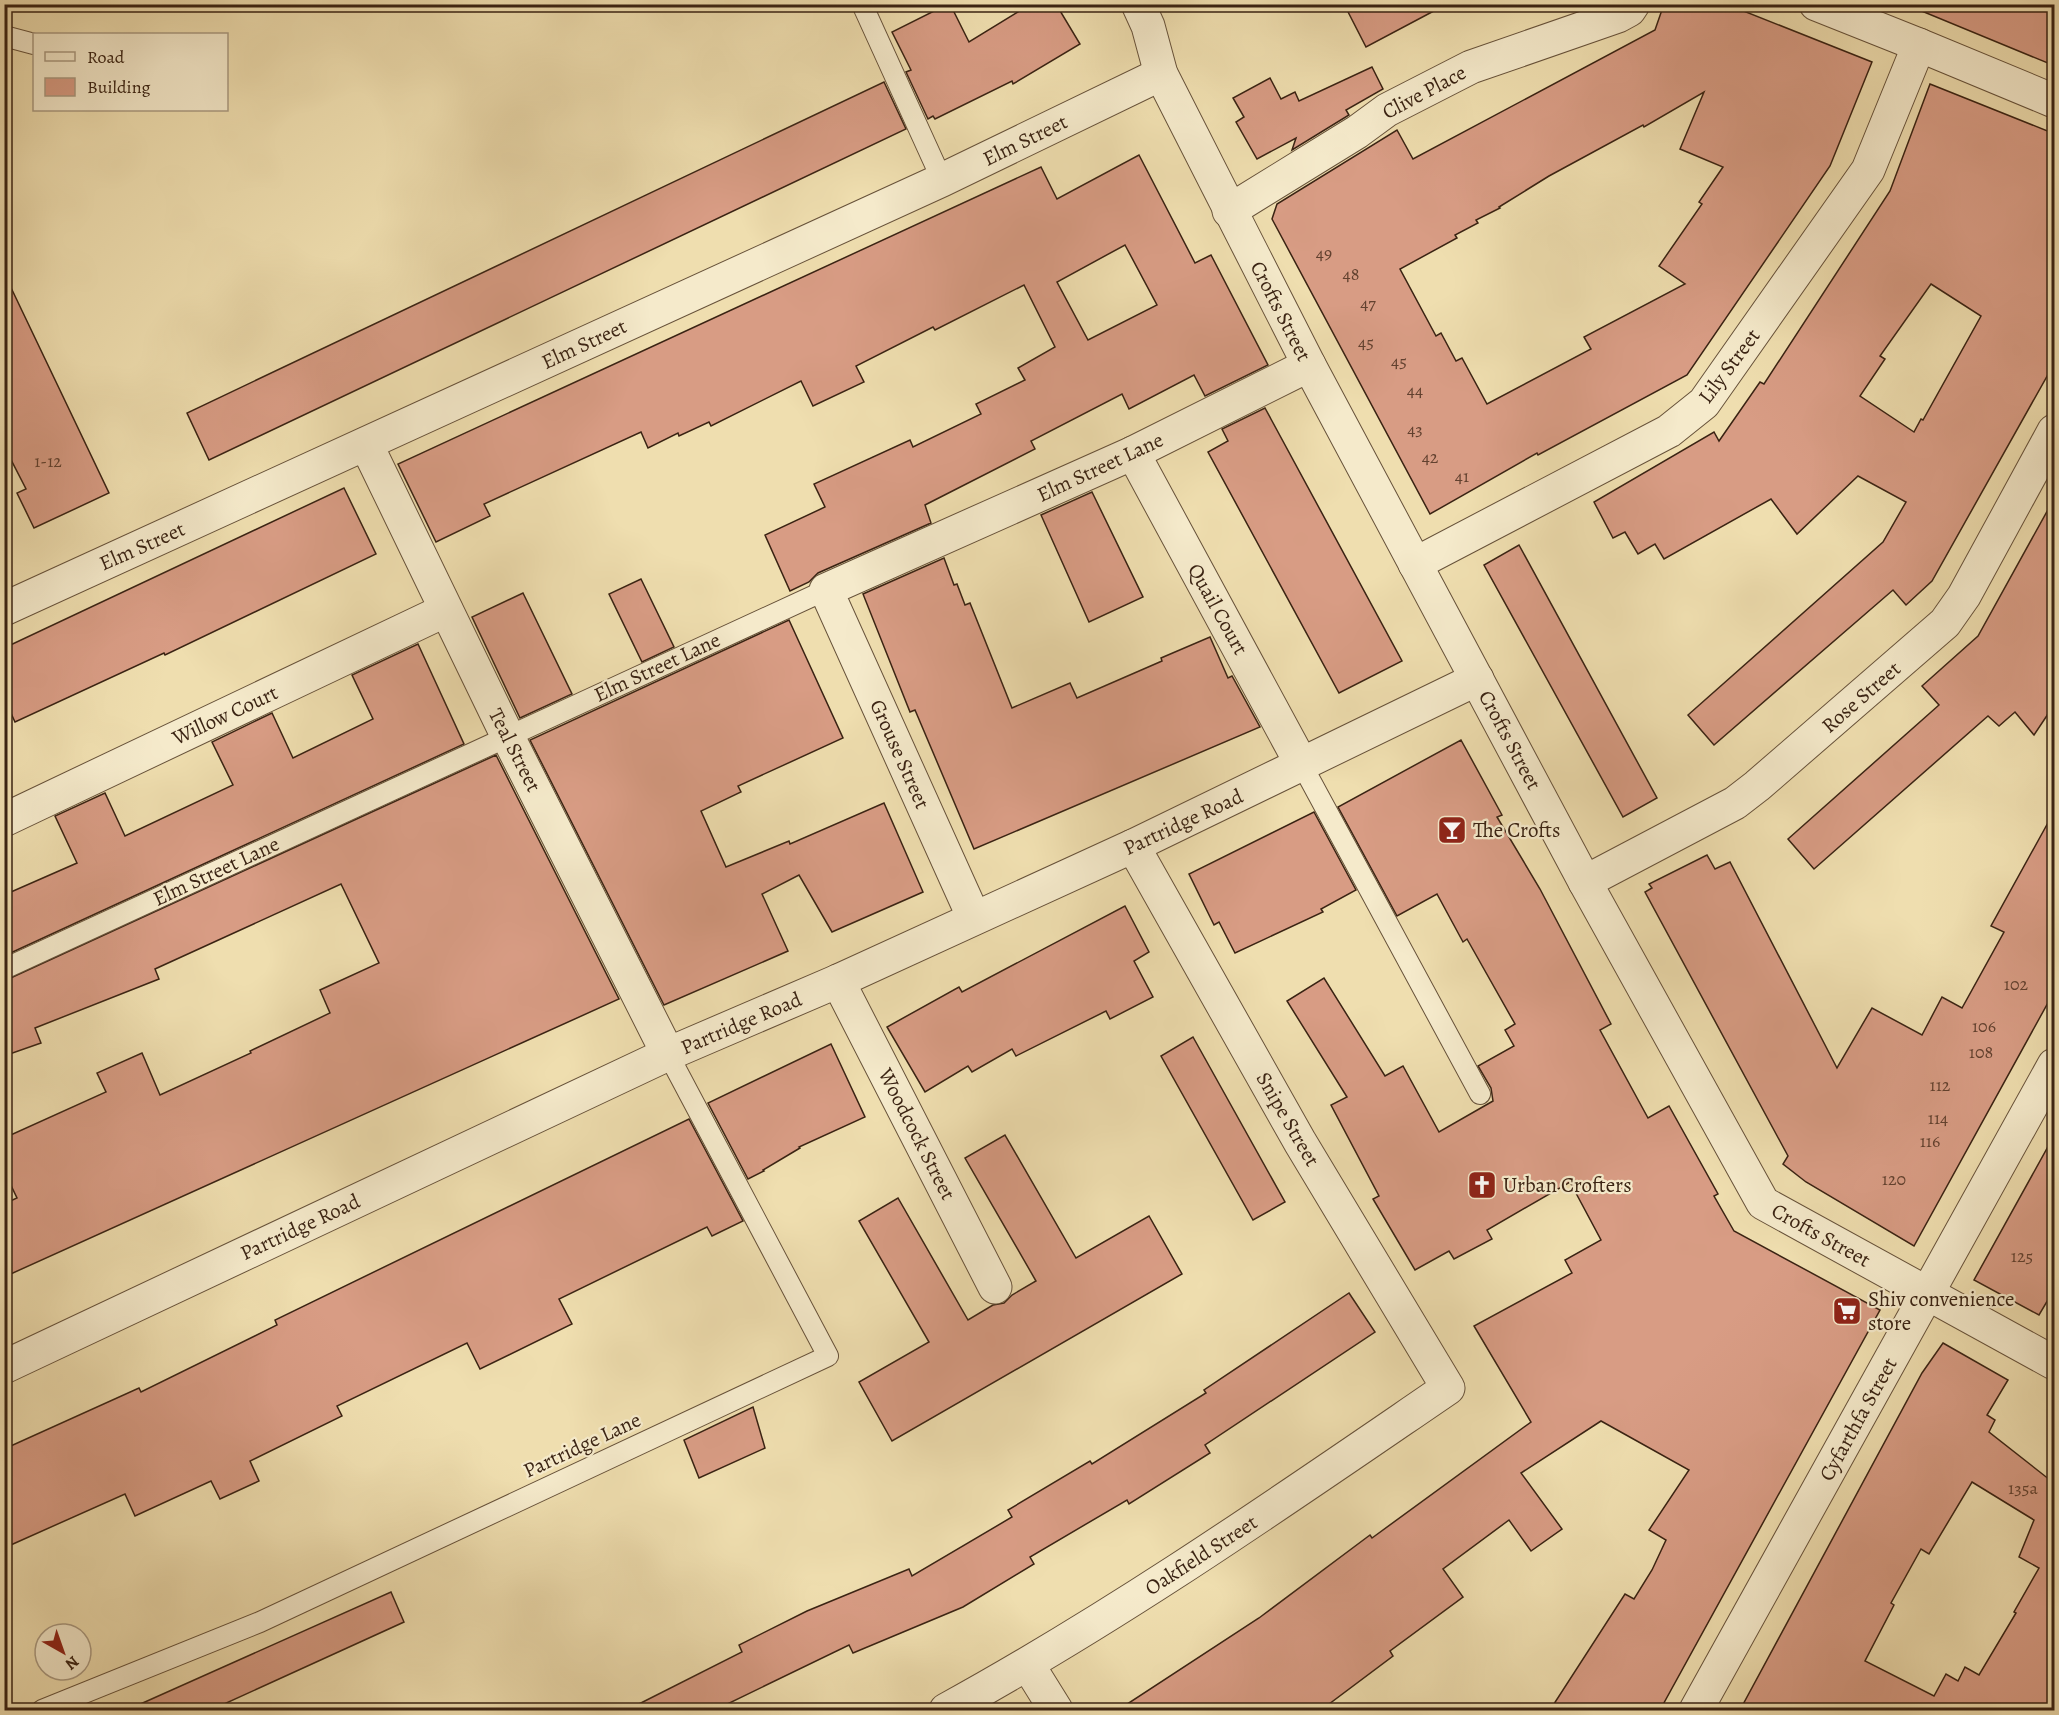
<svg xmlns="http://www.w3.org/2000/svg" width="2059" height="1715" viewBox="0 0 2059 1715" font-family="Alegreya,serif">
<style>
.building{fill:#d89c84;stroke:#3a2313;stroke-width:1.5;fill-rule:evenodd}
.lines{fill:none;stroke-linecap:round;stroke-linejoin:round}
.service-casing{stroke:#67523a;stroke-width:22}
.minor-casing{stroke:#67523a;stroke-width:35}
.service{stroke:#f5eacb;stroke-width:20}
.minor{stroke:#f5eacb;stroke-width:33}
.labels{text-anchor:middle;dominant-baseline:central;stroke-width:4.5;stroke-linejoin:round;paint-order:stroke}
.number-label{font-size:18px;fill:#62412f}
.street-label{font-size:21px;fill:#3a2313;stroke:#f5eacb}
.poi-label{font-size:21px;fill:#3a2313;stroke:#f5eacb;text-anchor:start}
</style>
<rect width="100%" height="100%" fill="#efdeaf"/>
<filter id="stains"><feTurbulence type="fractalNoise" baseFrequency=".00333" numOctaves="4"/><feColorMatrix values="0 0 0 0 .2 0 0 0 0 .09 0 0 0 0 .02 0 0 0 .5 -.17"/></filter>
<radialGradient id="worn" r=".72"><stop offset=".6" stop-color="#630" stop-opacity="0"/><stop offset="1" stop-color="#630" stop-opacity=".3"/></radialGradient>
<g class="building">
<path d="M948 4H950L969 42 1031 4H1056L1080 44 1013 84 1012 81 935 119 933 116 928 119 906 72 911 70 892 32Z"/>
<path d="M1344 4H1447L1366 47Z"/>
<path d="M1664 4H1726L1872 62 1830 166 1687 375 1538 455 1537 453 1430 514 1272 219 1277 204 1397 130 1413 159 1655 30ZM1704 92 1680 149 1723 167 1699 202 1702 204 1659 266 1685 284 1584 337 1591 349 1487 404 1462 358 1456 361 1441 333 1436 336 1400 269 1457 238 1455 235 1478 223 1476 220 1500 208 1499 207 1549 176 1643 125 1644 127Z"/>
<path d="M1907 4H2055V66L1907 5Z"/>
<path d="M1372 67 1383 89 1346 110 1349 115 1292 150 1296 138 1257 159 1236 122 1244 117 1233 98 1270 78 1281 99 1295 92 1299 101Z"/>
<path d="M884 82 906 129 209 460 187 413Z"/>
<path d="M1930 84 2055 134V362L1932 581 1906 605 1893 590 1714 745 1688 715 1883 542 1906 502 1858 476 1797 534 1771 499 1664 559 1655 544 1638 554 1625 532 1613 538 1594 502 1714 432 1719 441 1760 382 1764 384 1890 191ZM1931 284 1981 316 1923 420 1921 419 1914 432 1860 396 1885 359 1880 356Z"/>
<path d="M1139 155 1195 263 1211 255 1268 365 1205 396 1194 375 1129 409 1122 394 1031 441 1035 449 925 505 931 523 818 573 809 582 790 591 765 535 825 507 814 484 910 440 913 447 981 414 976 404 1025 380 1018 368 1055 347 1024 285 935 330 933 327 856 366 864 382 813 406 801 381 711 426 709 422 679 436 678 433 648 448 641 432 484 504 490 516 436 542 398 464 1041 167 1057 199ZM1125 245 1157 305 1088 340 1057 282Z"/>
<path d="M4 273 109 493 34 528 17 493 26 489 4 446Z"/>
<path d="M1265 408 1402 661 1339 693 1208 452 1228 441 1222 429Z"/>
<path d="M344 488 376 554 165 655 164 653 15 722 4 698V648Z"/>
<path d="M1092 492 1143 597 1089 622 1041 515Z"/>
<path d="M2055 497V701L2046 717 2034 735 2015 712 1999 726 1988 716 1814 869 1788 839 1939 705 1922 686 1978 636Z"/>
<path d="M1519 545 1657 798 1623 817 1484 565Z"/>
<path d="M944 558 954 585 957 584 965 605 970 603 1012 708 1070 683 1077 698 1162 661 1161 658 1210 637 1228 678 1232 676 1260 727 974 849 915 710 910 712 863 594Z"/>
<path d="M641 579 674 647 642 662 609 594Z"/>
<path d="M523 593 572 694 520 718 472 617Z"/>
<path d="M789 620 843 738 738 786 741 792 701 811 726 867 789 841 790 844 884 803 923 892 832 932 799 875 762 894 788 951 664 1005 530 740Z"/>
<path d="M418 644 464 744 4 956V895L77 863 55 816 105 793 125 836 233 785 212 742 272 713 293 758 373 719 352 675Z"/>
<path d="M1461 740 1502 815 1497 817 1540 889 1611 1024 1600 1030 1648 1118 1669 1106 1718 1194 1714 1196 1734 1231 1880 1310 1660 1710H1550L1625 1594 1634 1599 1652 1570 1666 1540 1649 1530 1689 1470 1601 1421 1521 1473 1562 1529 1531 1551 1509 1520 1443 1569 1463 1597 1390 1651 1393 1656 1321 1710H1118L1259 1618 1370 1535 1372 1538 1531 1422 1474 1326 1572 1273 1565 1260 1601 1240 1570 1182 1487 1230 1492 1239 1454 1259 1449 1251 1415 1270 1373 1199 1379 1196 1331 1105 1347 1097 1287 1001 1324 978 1385 1076 1403 1066 1439 1132 1493 1101 1491 1088 1478 1066 1514 1046 1505 1030 1515 1024 1467 939 1463 942 1437 894 1397 916 1338 807Z"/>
<path d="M496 755 619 999 4 1277V1204L17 1198 4 1171V1138L106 1092 97 1073 142 1053 160 1095 251 1053 250 1051 330 1013 320 990 379 963 341 884 155 969 159 979 35 1028 41 1043 4 1056V981Z"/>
<path d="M2055 810V990L1914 1246 1806 1182 1783 1164 1788 1156 1645 892 1652 888 1649 884 1707 855 1715 869 1730 862 1837 1068 1872 1008 1922 1035 1942 997 1962 1008 2004 932 1991 926Z"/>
<path d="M1314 812 1356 890 1321 909 1323 912 1235 953 1219 922 1214 925 1189 874Z"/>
<path d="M1125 906 1149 952 1134 961 1153 997 1110 1019 1106 1011 1016 1056 1012 1049 972 1072 968 1066 925 1092 887 1027 959 987 962 992Z"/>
<path d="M1193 1037 1285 1202 1253 1220 1161 1056Z"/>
<path d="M831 1044 865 1117 799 1147 800 1148 763 1170 764 1171 748 1179 708 1103Z"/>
<path d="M689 1119 743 1221 712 1236 707 1227 559 1299 572 1324 480 1369 467 1343 337 1406 342 1416 250 1461 259 1481 220 1499 211 1481 135 1516 125 1494 4 1548V1449L139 1388 141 1392 277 1325 275 1320Z"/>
<path d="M2055 1134V1288L2039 1315 1974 1280Z"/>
<path d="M1005 1135 1076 1258 1149 1216 1182 1274 892 1441 859 1382 929 1342 859 1221 898 1198 968 1320 993 1305 1004 1303 1012 1295 1036 1281 965 1158Z"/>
<path d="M1349 1293 1375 1332 1205 1445 1210 1453 1129 1504 1127 1500 1030 1557 1034 1564 963 1607 853 1653 849 1645 715 1710H627L742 1652 739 1645 807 1611 909 1569 912 1576 1012 1517 1008 1510 1090 1461 1092 1464 1206 1393 1204 1390Z"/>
<path d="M1943 1343 2008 1380 1987 1415 1995 1420 1989 1432 2050 1480 2055 1472V1710H1740L1922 1373ZM1972 1482 2034 1520 2019 1557 2039 1568 2014 1612 2016 1613 1979 1675 1965 1667 1958 1681 1946 1674 1934 1696 1865 1661 1894 1605 1891 1603 1921 1549 1929 1554Z"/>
<path d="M753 1407 765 1448 699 1478 684 1440Z"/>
<path d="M391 1592 404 1622 211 1710H127Z"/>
</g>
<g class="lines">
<g class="service-casing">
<g id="service">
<path d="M862 4 942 180"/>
<path d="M4 36 34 44"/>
<path d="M1302 765 1480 1094"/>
<path d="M4 969 826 590"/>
<path d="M42 1710 260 1622 828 1356 668 1054"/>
</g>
</g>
<g class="minor-casing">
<g id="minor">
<path d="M1138 4 1148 26 1161 74 1309 365 1585 882 1763 1203 2054 1363"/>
<path d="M1816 4 1919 45 2054 101"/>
<path d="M1229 211 1357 132 1387 110 1471 67 1618 16 1629 10 1633 4"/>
<path d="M366 444 508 737 668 1054"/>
<path d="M1133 453 1302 765"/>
<path d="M1415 564 1669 431 1704 403 1868 170 1919 45"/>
<path d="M4 609 942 180 1161 74"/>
<path d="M4 820 446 610"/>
<path d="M1585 882 1735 803 1757 786 1945 623 1964 596 2054 431"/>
<path d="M974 918 826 590 1133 453 1309 365"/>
<path d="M838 981 995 1287"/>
<path d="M4 1367 668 1054 838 981 1133 846 1477 679"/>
<path d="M1028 1665 1056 1710"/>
<path d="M946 1710C1121 1614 1284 1500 1448 1388L1300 1142 1133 846"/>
<path d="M1696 1710 2054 1065"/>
</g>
</g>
<use href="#service" class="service"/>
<use href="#minor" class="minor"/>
</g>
<defs>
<g id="bar-square" transform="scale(1.5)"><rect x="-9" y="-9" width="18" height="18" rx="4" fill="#8f2418" stroke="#f5eacb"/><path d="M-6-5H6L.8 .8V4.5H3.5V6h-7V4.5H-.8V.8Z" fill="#fff"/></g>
<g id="church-square" transform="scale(1.5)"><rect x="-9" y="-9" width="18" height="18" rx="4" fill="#8f2418" stroke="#f5eacb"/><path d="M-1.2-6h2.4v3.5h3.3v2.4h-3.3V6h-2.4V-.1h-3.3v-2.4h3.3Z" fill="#fff"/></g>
<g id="supermarket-square" transform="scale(1.5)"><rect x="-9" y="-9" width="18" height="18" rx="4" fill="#8f2418" stroke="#f5eacb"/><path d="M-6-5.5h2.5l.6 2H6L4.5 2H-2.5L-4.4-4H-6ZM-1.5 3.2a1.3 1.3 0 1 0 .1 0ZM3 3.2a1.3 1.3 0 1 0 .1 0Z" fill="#fff"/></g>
</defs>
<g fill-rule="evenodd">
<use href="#bar-square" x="1452" y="830"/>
<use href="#church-square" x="1482" y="1185"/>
<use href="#supermarket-square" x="1847" y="1311"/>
</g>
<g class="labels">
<g class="number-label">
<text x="1324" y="253">49</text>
<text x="1351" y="274">48</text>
<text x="1368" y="303">47</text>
<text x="1366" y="342">45</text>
<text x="1399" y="361">45</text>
<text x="1415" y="390">44</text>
<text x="1415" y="429">43</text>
<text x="1430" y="457">42</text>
<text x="48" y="461">1-12</text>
<text x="1462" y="476">41</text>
<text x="2016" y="984">102</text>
<text x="1984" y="1026">106</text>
<text x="1981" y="1052">108</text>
<text x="1940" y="1085">112</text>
<text x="1938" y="1118">114</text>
<text x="1930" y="1141">116</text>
<text x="1894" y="1179">120</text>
<text x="2022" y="1256">125</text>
<text x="2023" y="1488">135a</text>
</g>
<g class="street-label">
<text transform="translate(1424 92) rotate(-28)">Clive Place</text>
<text transform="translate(1025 140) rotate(-26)">Elm Street</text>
<text transform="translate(1281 311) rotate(63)">Crofts Street</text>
<text transform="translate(584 344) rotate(-25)">Elm Street</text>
<text transform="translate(1729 366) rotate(-53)">Lily Street</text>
<text transform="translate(1100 467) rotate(-25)">Elm Street Lane</text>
<text transform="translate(142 546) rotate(-24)">Elm Street</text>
<text transform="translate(1218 609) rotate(61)">Quail Court</text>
<text transform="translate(657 667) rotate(-25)">Elm Street Lane</text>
<text transform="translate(1861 697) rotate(-41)">Rose Street</text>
<text transform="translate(225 715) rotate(-25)">Willow Court</text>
<text transform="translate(1510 740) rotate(62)">Crofts Street</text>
<text transform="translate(515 750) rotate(63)">Teal Street</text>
<text transform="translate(900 754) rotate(66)">Grouse Street</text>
<text transform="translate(1183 822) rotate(-25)">Partridge Road</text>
<text transform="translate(216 871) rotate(-25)">Elm Street Lane</text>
<text transform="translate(741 1023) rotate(-23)">Partridge Road</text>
<text transform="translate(1288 1119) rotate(60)">Snipe Street</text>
<text transform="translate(917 1134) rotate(63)">Woodcock Street</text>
<text transform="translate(300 1227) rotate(-25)">Partridge Road</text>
<text transform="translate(1821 1235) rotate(29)">Crofts Street</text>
<text transform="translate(1858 1419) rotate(-61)">Cyfarthfa Street</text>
<text transform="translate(582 1445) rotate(-25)">Partridge Lane</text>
<text transform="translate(1201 1555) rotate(-33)">Oakfield Street</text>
</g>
<g class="poi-label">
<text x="1473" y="830">The Crofts</text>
<text x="1503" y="1185">Urban Crofters</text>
<text x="1868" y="1299">Shiv convenience<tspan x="1868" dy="24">store</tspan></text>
</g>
</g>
<rect width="2059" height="1715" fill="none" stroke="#efdeaf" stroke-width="24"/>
<rect x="6" y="6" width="2047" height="1703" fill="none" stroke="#3a2313" stroke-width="3"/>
<rect x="12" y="12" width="2035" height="1691" fill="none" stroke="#3a2313" stroke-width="1.5"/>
<rect x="33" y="33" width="195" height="78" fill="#f5eacb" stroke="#aa9a81" stroke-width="1.5"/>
<rect x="45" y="52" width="30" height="9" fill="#f5eacb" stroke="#aa9a81" stroke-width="1.5"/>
<text x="87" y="63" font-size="18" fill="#3a2313">Road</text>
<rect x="45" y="78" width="30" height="18" fill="#d89c84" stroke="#aa9a81" stroke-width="1.5"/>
<text x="87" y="93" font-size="18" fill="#3a2313">Building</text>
<g transform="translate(63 1652) rotate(140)"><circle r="28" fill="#f5eacb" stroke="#aa9a81" stroke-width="1.5"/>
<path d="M0-4.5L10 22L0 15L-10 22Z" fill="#8f2418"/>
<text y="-9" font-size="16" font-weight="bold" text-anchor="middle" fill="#3a2313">N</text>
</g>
<rect width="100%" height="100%" filter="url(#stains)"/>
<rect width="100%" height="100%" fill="url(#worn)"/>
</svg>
